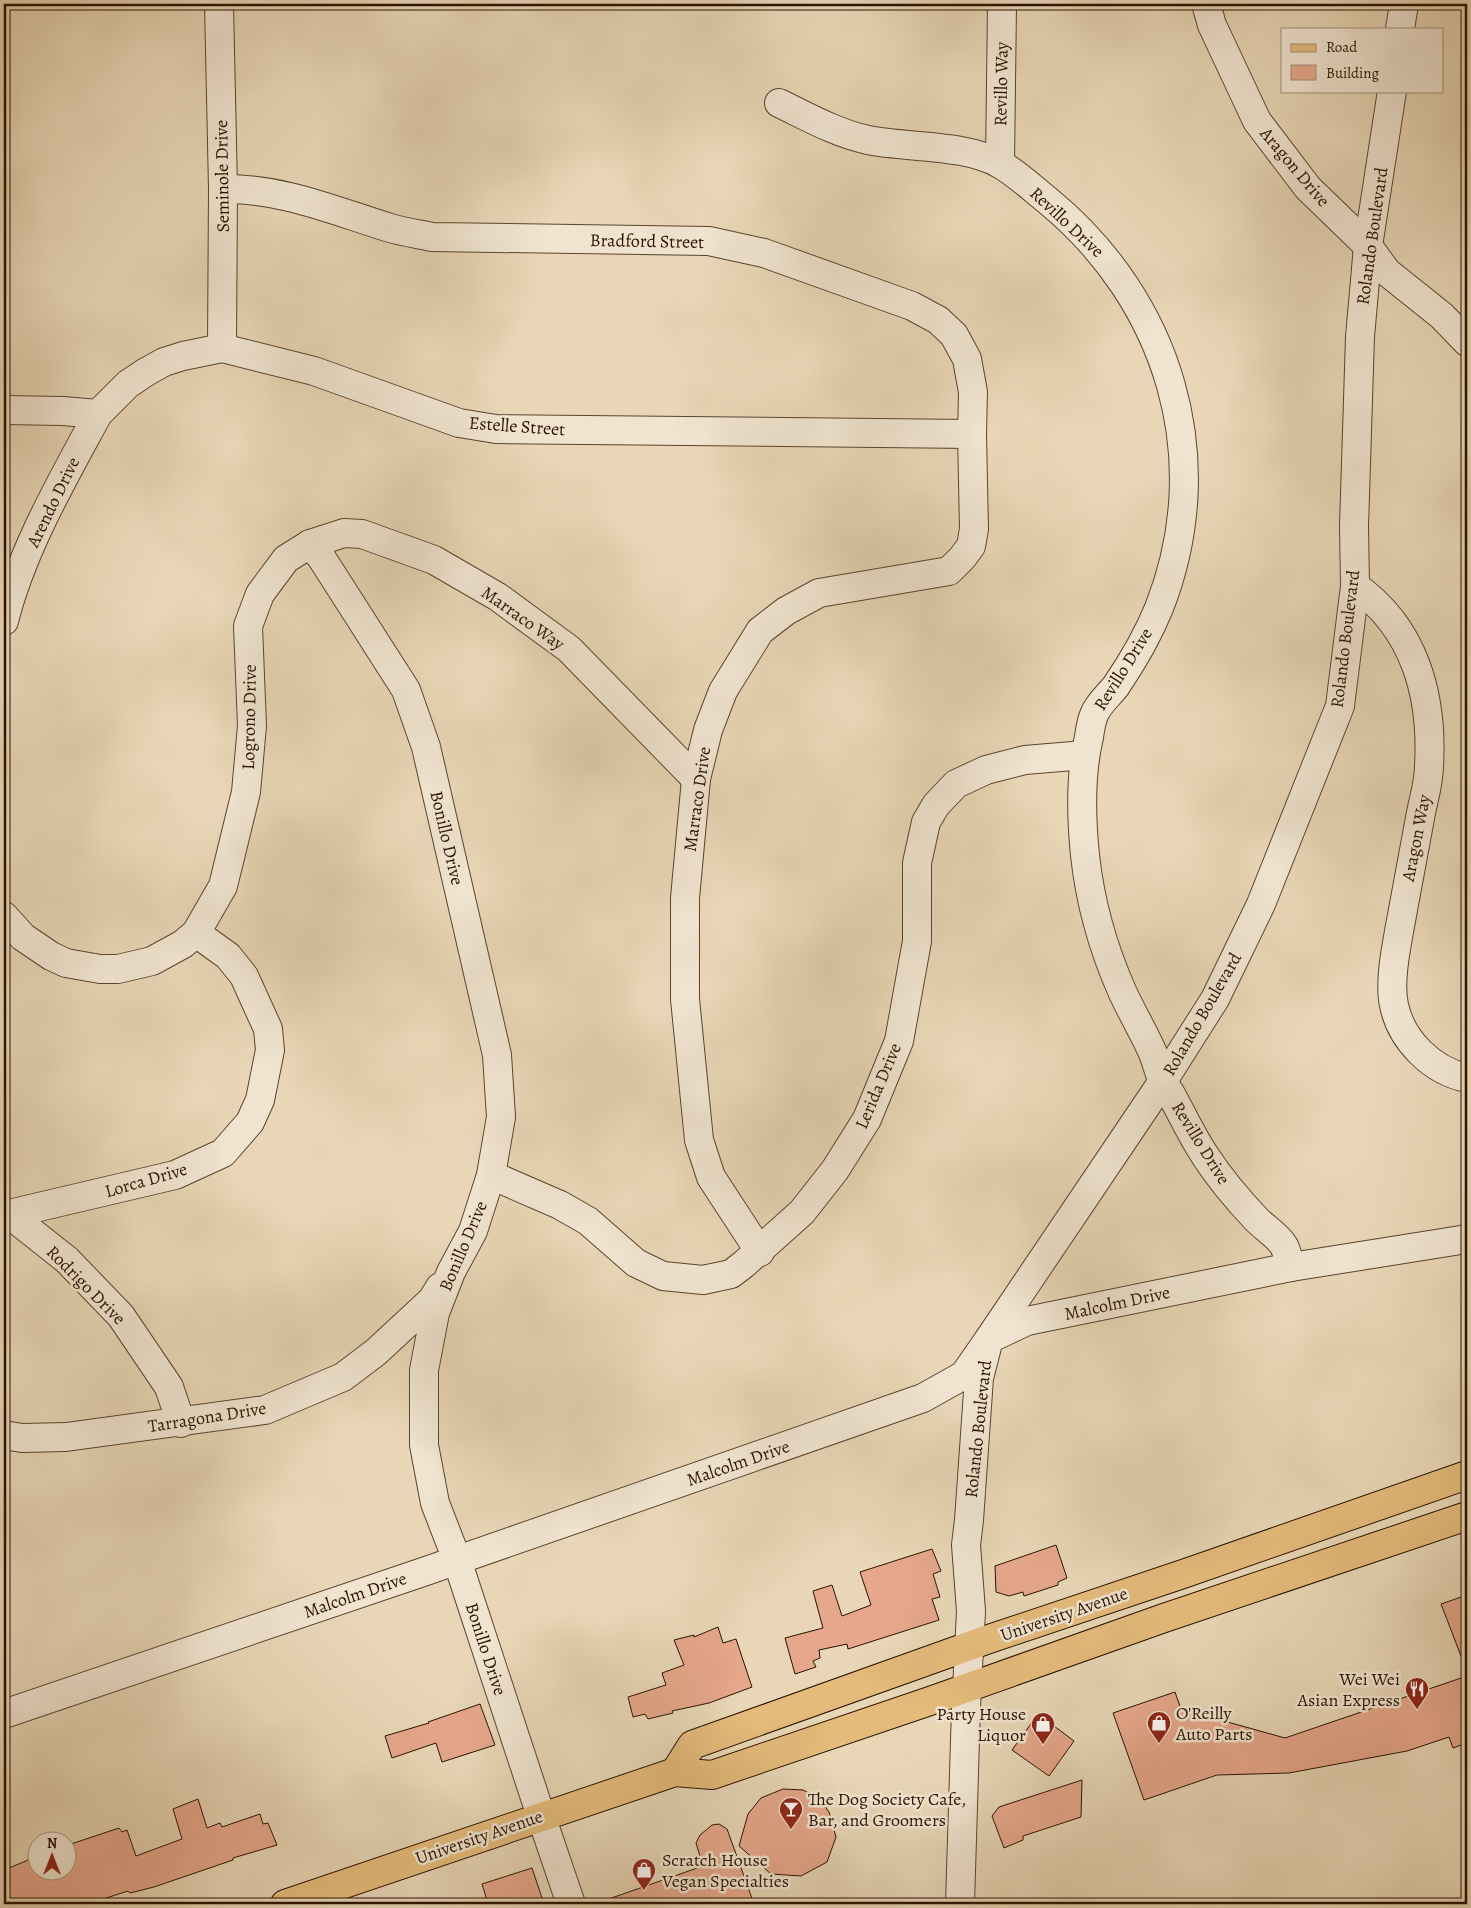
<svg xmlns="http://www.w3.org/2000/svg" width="1471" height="1908" viewBox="0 0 1471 1908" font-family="Alegreya,serif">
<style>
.building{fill:#e6a78c;stroke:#2a1300}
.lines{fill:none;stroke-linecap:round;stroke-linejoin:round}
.minor-casing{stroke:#5a442e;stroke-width:30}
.major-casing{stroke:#2a1300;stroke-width:30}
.minor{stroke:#f0e4d0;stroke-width:28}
.major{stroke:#e4bb7b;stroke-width:28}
.labels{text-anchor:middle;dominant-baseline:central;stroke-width:5;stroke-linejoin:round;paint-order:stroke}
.street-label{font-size:18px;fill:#2a1300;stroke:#f0e4d0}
.poi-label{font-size:18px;fill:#2a1300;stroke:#f0e4d0;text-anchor:start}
</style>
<rect width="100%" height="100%" fill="#e8d6b6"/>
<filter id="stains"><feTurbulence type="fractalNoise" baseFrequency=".004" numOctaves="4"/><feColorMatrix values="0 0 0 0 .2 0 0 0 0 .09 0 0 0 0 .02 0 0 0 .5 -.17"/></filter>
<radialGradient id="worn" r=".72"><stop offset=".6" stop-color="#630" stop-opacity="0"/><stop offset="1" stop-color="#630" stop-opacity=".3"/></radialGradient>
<g class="building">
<path d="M1056 1545 1067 1578 1058 1582V1585L1024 1596 1023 1592 1009 1596 996 1592 995 1566Z"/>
<path d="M932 1549 941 1571 933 1574 940 1597 932 1599 939 1620 848 1649 847 1644 819 1650 820 1658 813 1661 816 1667 795 1674 785 1638 823 1628 813 1591 832 1585 842 1616 871 1605 860 1572Z"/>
<path d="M1467 1595V1669H1466L1441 1604Z"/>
<path d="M718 1627 723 1643 736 1639 752 1687 709 1703 672 1711 673 1713 648 1719 645 1714 633 1717 628 1697 666 1685 662 1673 684 1665 674 1640 694 1635V1637Z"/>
<path d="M1467 1676V1743L1453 1748 1449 1737 1407 1751 1289 1773 1217 1775 1144 1800 1113 1713 1175 1692 1181 1709 1285 1738Z"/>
<path d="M480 1704 495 1745 442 1762 436 1743 392 1758 385 1736 429 1723 428 1722Z"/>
<path d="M1038 1714 1074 1741 1049 1776 1012 1750Z"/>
<path d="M1082 1780 1081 1817 1023 1836V1840L1004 1848 992 1816 999 1807Z"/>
<path d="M783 1789 803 1790 819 1798 829 1812 836 1837 827 1862 801 1876 771 1874 739 1846 748 1814 761 1798Z"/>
<path d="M198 1799 207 1828 220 1823 222 1827 260 1814 263 1824 268 1823 277 1845 233 1858V1860L154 1887 130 1893 128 1891 103 1899 105 1904H18L17 1900 8 1902 4 1891V1870L38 1856V1870H68V1845L119 1828 122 1832 127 1830 136 1856 182 1839 173 1809Z"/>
<path d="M719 1824 727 1829 754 1904H600V1902L703 1866 696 1843 700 1835 712 1825Z"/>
<path d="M532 1868 544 1904H488L482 1884Z"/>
</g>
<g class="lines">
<g class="minor-casing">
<g id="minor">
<path d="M219 4 223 189 222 348"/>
<path d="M1206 4 1212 25 1257 121 1308 188 1368 246 1387 272 1442 316 1467 342"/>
<path d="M1400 29 1404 4"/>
<path d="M779 103C808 117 836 133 868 140 907 148 965 144 1000 164 1016 173 1032 188 1047 200 1169 300 1218 458 1159 608 1148 635 1133 661 1116 686 1109 695 1098 704 1094 715 1091 722 1090 730 1089 737 1080 775 1081 816 1085 855 1090 902 1103 948 1122 991 1131 1011 1143 1031 1152 1051 1156 1060 1158 1070 1162 1079 1165 1086 1170 1092 1173 1098 1184 1118 1193 1138 1206 1157 1221 1180 1239 1201 1257 1220 1265 1228 1278 1236 1284 1246 1287 1252 1289 1261 1291 1267"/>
<path d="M1000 164 1002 4"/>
<path d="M223 189C282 188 335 211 390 228 404 232 418 234 432 237L709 241 764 253 912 306 938 320 954 335 967 359 973 392 972 434 974 529 971 546 962 558 949 571 819 593 786 611 760 631 723 691 708 730 696 779 685 898V999L699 1140 711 1177 760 1252"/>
<path d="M4 410 63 411 98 414 128 384 146 372 164 362 183 356 222 348 314 371 459 423 496 429 972 434"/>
<path d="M310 544 321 557 406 690 426 747 497 1055 501 1117 491 1175 473 1231 451 1272 435 1313 424 1370V1445L435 1503 457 1560 541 1816 571 1904"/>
<path d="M1355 586C1415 628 1433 696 1429 766 1429 783 1423 801 1420 818 1413 854 1407 890 1400 926 1396 948 1389 983 1394 1005 1401 1040 1432 1071 1467 1078"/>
<path d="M4 621C22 549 63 479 98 414"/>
<path d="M4 916 23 937 51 956 66 963 100 969H118L152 961 183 944 196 933 223 886 246 792 252 726 248 626 260 594 286 559 310 544 344 533 362 534 434 560 498 597 569 649 696 779"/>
<path d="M491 1175 560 1205 588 1221 636 1263 663 1276 703 1280 731 1274 744 1264 802 1212 835 1170 867 1119 899 1041 917 941V863L926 822 936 805 956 784 986 770 1025 760 1085 755"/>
<path d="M4 1214H9L67 1260 121 1316 169 1387 181 1423"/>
<path d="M9 1214 175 1175 223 1153 250 1122 260 1100 270 1050 268 1029 244 976 228 956 196 933"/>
<path d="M4 1435 22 1438 66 1437 265 1410 343 1377 376 1352 432 1300 440 1287"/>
<path d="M4 1714 426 1571 923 1398 964 1375 989 1339 1027 1321 1291 1267 1467 1239"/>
<path d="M960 1904 966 1708 971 1611 966 1545 969 1520 979 1378 989 1339 1163 1081 1215 999 1261 904 1340 706 1355 586 1354 526 1360 337 1368 246 1392 91"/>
</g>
</g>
<g class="major-casing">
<g id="major">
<path d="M675 1772 692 1745 986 1640 1183 1574 1467 1475"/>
<path d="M285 1904 675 1772 712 1775 930 1701 1164 1618 1467 1516"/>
</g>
</g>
<use href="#minor" class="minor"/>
<use href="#major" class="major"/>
</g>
<defs>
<g id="restaurant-pin" transform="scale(1.25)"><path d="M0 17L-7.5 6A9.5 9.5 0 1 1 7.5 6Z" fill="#8f2418" stroke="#f0e4d0"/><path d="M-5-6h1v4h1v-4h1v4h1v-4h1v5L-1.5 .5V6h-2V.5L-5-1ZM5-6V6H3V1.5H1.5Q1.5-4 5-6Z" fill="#fff"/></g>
<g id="shop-pin" transform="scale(1.25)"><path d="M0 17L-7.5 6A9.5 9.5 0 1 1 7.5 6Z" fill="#8f2418" stroke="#f0e4d0"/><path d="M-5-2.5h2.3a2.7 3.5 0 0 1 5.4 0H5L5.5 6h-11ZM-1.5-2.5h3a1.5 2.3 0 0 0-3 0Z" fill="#fff"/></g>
<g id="bar-pin" transform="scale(1.25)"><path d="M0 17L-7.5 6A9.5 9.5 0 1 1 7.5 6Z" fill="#8f2418" stroke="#f0e4d0"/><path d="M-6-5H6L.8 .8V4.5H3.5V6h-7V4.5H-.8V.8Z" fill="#fff"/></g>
</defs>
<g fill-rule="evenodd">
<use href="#restaurant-pin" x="1417" y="1689"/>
<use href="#shop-pin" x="1159" y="1723"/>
<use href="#shop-pin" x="1043" y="1724"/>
<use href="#bar-pin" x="791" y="1809"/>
<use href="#shop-pin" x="644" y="1870"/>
</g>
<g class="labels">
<g class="street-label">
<text transform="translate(1001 84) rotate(-89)">Revillo Way</text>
<text transform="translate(1295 167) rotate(50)">Aragon Drive</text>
<text transform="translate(222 176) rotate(-91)">Seminole Drive</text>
<text transform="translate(1067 222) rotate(43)">Revillo Drive</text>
<text transform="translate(1372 236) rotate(-82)">Rolando Boulevard</text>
<text transform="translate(647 241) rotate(1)">Bradford Street</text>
<text transform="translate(517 426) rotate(4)">Estelle Street</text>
<text transform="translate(53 502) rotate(-64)">Arendo Drive</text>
<text transform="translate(523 618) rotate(35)">Marraco Way</text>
<text transform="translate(1345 639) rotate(-83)">Rolando Boulevard</text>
<text transform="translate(1123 669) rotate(-58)">Revillo Drive</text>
<text transform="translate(249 717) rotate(-89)">Logrono Drive</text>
<text transform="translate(697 799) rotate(-82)">Marraco Drive</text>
<text transform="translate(447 838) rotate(77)">Bonillo Drive</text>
<text transform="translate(1416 838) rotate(-79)">Aragon Way</text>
<text transform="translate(1202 1014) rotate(-60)">Rolando Boulevard</text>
<text transform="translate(878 1086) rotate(-67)">Lerida Drive</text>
<text transform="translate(1201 1143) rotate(58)">Revillo Drive</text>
<text transform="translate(146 1180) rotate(-16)">Lorca Drive</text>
<text transform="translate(463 1246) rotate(-67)">Bonillo Drive</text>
<text transform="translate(86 1285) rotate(45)">Rodrigo Drive</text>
<text transform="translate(1117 1303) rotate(-12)">Malcolm Drive</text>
<text transform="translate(207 1417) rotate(-9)">Tarragona Drive</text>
<text transform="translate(978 1429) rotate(-84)">Rolando Boulevard</text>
<text transform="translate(738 1463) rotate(-19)">Malcolm Drive</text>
<text transform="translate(355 1595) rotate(-19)">Malcolm Drive</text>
<text transform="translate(1064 1614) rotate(-19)">University Avenue</text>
<text transform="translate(486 1649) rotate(72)">Bonillo Drive</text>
<text transform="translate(479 1837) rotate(-19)">University Avenue</text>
</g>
<g class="poi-label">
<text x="1400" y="1679" text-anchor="end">Wei Wei<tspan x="1400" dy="21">Asian Express</tspan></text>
<text x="1176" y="1713">O'Reilly<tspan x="1176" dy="21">Auto Parts</tspan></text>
<text x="1026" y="1714" text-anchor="end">Party House<tspan x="1026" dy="21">Liquor</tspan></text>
<text x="808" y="1799">The Dog Society Cafe,<tspan x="808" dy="21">Bar, and Groomers</tspan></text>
<text x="662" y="1860">Scratch House<tspan x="662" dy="21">Vegan Specialties</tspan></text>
</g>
</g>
<rect width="1471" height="1908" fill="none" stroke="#e8d6b6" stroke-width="20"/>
<rect x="5" y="5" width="1461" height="1898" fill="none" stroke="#2a1300" stroke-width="2.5"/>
<rect x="10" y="10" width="1451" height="1888" fill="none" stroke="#2a1300"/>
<rect x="1281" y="28" width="162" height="65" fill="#f0e4d0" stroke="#a1907d"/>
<rect x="1291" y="44" width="25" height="8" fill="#e4bb7b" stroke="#a1907d"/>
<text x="1326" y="52" font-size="15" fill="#2a1300">Road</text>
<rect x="1291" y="65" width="25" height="15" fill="#e6a78c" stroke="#a1907d"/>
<text x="1326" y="78" font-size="15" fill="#2a1300">Building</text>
<g transform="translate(52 1856)"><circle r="24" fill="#f0e4d0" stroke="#a1907d"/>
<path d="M0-4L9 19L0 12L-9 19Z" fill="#8f2418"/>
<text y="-8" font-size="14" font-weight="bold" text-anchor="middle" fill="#2a1300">N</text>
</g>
<rect width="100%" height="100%" filter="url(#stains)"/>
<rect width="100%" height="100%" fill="url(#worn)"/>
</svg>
